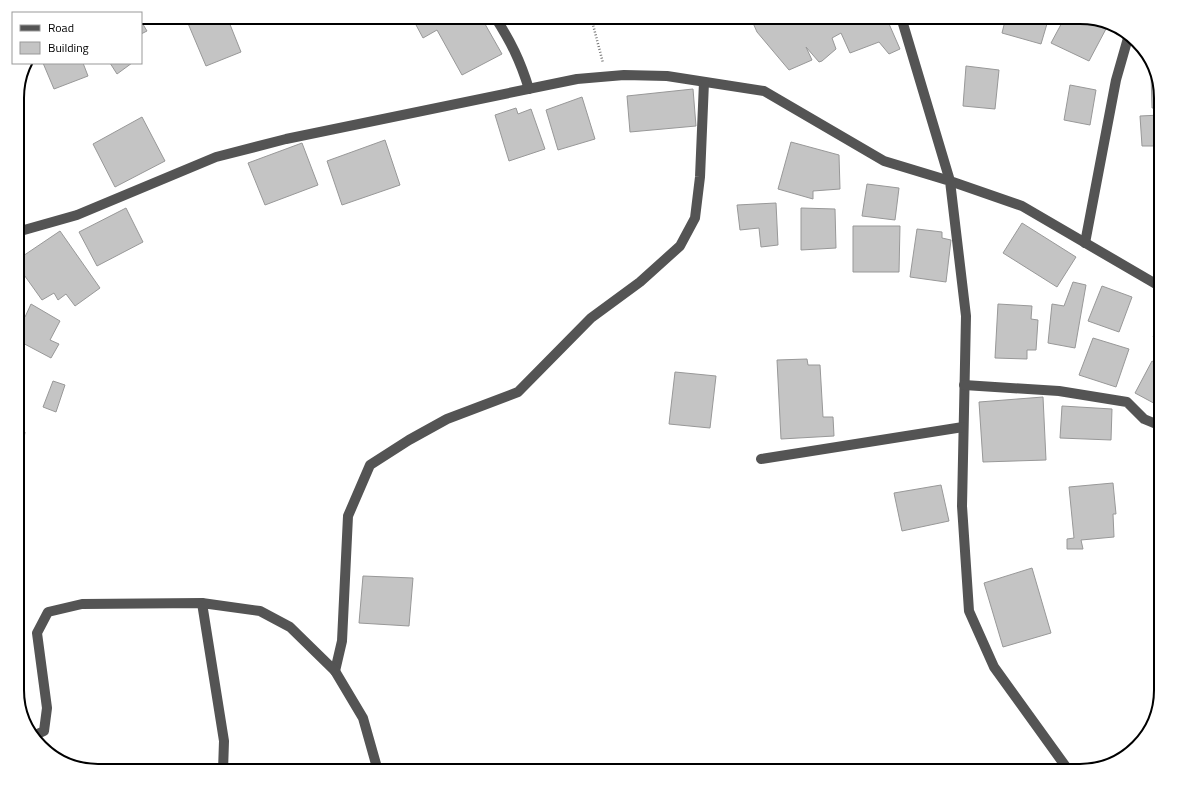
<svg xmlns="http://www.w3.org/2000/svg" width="1178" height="788" viewBox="0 0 1178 788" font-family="'Titillium Web',sans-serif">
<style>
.building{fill:#c4c4c4;stroke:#989898}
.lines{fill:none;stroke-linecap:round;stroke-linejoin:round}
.path{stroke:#767676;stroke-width:2.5;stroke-dasharray:1 2;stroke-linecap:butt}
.minor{stroke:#545454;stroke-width:10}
.rim{fill:none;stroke:#000;stroke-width:2}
</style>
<rect width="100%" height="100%" fill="#fff"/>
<g class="building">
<path d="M199 17H227L241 52 206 66 187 21Z"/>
<path d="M244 17H260L250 24Z"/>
<path d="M427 17H481L502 54 462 75 437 30 423 38 415 23Z"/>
<path d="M760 17H886L900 49 889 54 879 42 850 53 841 33 832 38 836 49 822 61 819 62 806 47 812 60 789 70 757 32 753 23Z"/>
<path d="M1006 17H1049L1041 44 1002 33Z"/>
<path d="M1065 17H1080L1101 23 1107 27 1089 61 1051 43Z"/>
<path d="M141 21 147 31 141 34Z"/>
<path d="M43 63H83L88 76 54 89Z"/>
<path d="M110 63H132L117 74Z"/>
<path d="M966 66 999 70 995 109 963 106Z"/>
<path d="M1155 73 1161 98V108H1152L1151 74Z"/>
<path d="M1070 85 1096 90 1090 125 1064 120Z"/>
<path d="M693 89 696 126 630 132 627 96Z"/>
<path d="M582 97 595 139 558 150 546 110Z"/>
<path d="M516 108 518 114 531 109 545 149 509 161 495 115Z"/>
<path d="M1161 115V146H1142L1140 116Z"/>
<path d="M142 117 165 161 115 187 93 144Z"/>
<path d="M385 140 400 185 342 205 327 161Z"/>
<path d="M791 142 839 155 840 189 813 191V199L778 189Z"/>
<path d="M302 143 318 185 265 205 248 163Z"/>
<path d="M867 184 899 188 895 220 862 216Z"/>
<path d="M776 203 778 245 761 247 759 228 740 230 737 205Z"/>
<path d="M126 208 143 242 97 266 79 232Z"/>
<path d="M801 208 835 209 836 248 801 250Z"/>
<path d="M1022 223 1076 257 1057 287 1003 253Z"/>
<path d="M853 226H900L899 272H853Z"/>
<path d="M917 229 942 232V238L951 240 946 282 910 277Z"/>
<path d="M60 231 100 288 75 306 66 294 58 300 54 293 42 300 17 265V260Z"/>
<path d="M1073 282 1086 285 1075 348 1048 343 1052 304 1064 306Z"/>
<path d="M1102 286 1132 297 1119 332 1088 321Z"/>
<path d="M31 304 60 321 50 340 59 344 51 358 17 340V313L25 317Z"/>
<path d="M998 304 1032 306 1031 319 1038 320 1036 350H1027V359L995 358Z"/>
<path d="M1161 322V342L1153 337Z"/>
<path d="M1093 338 1129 349 1116 387 1079 375Z"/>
<path d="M807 359 808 365H820L823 417H833L834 436 781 439 777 360Z"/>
<path d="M1152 361 1161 366V407L1135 393Z"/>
<path d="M675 372 716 376 710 428 669 424Z"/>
<path d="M53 381 65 385 56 412 43 407Z"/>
<path d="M1043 397 1046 460 983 462 979 402Z"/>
<path d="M1062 406 1112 409 1111 440 1060 438Z"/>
<path d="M17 430 25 432 18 475 17 474Z"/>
<path d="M1113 483 1116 514H1113L1114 537 1081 540 1083 549H1067V539L1074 538 1069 487Z"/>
<path d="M941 485 949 521 902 531 894 493Z"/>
<path d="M1032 568 1051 633 1003 647 984 583Z"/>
<path d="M363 576 413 578 409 626 359 623Z"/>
</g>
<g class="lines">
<path class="path" d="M591 17 603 63"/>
<g class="minor">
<path d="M495 17C511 42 520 60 529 89"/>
<path d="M901 17 950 181 1022 206 1161 287"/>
<path d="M17 232 77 215 216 157 286 139 577 79 624 75 667 76 764 91 884 161 950 181 966 316 962 506 969 611 994 667 1069 771"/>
<path d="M1085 243 1116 80 1128 38 1130 37"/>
<path d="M964 385 1059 391 1127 402 1144 419 1161 426"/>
<path d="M761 459 963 427"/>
<path d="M202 603 224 741 223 771"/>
<path d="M335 671 342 641 348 516 370 465 409 440 447 419 518 392 591 318 640 282 680 246 695 218 700 177 704 82"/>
<path d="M33 736 44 731 47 708 37 633 48 612 82 604 202 603 260 611 290 627 335 671 363 718 378 771"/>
</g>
</g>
<path d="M0 0H1178V788H0ZM98 24H1080A74 74 0 0 1 1154 98V690A74 74 0 0 1 1080 764H98A74 74 0 0 1 24 690V98A74 74 0 0 1 98 24Z" fill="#fff" fill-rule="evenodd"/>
<path class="rim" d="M98 24H1080A74 74 0 0 1 1154 98V690A74 74 0 0 1 1080 764H98A74 74 0 0 1 24 690V98A74 74 0 0 1 98 24Z"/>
<rect x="12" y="12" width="130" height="52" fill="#ffffff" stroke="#999999"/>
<rect x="20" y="25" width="20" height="6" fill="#545454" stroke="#999999"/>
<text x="48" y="32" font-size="12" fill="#000000">Road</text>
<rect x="20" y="42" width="20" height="12" fill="#c4c4c4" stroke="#999999"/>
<text x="48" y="52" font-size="12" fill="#000000">Building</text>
</svg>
